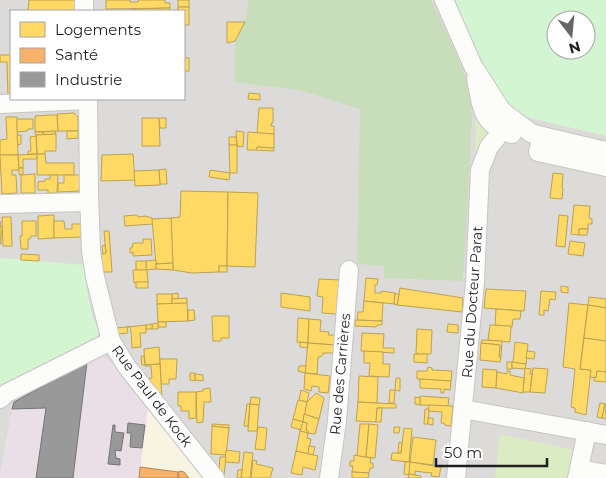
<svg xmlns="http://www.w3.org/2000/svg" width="606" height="478" viewBox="0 0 606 478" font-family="Montserrat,sans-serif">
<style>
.residential{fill:#dcdbd9;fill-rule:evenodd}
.industrial{fill:#ebdfe7}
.education{fill:#f7f5e2}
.grass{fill:#dbecc4}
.forest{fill:#c8ddba}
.park{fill:#d4f5d2;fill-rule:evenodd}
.homes{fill:#ffd966;stroke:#bca151}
.health{fill:#f6b26b;stroke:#b68654}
.industry{fill:#999;stroke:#747474}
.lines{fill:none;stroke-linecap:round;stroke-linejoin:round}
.street-casing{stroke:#c6c5c3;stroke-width:20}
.street{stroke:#fcfcfb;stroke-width:18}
.labels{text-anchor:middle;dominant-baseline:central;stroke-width:5;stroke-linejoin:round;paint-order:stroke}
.street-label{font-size:14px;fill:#1f1f1f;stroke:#fff}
</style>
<rect width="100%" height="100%" fill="#edebe7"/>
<path class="residential" d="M0 0H606V478H204L110 361 14 402 0 475ZM11 11H184V99H11ZM556 20H586V50H556Z"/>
<path class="industrial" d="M100 355 110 361 204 478H0L14 402Z"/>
<path class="education" d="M148 408 204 478H139Z"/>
<g class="grass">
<path d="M478 118 492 134 479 152H477L475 150 476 119Z"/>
<path d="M500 434 578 451 572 478H495Z"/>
</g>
<path class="forest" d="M248 0H431L462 67 468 84 471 100 472 119 463 281 384 278V266L357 264 360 109 299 90 235 82V41L245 22 247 12Z"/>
<g class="park">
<path d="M453 0H606V136L526 117 500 100 489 81ZM556 20H586V50H556Z"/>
<path d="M0 258 84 265 88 295 92 316 99 331 96 342 0 391Z"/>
</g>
<g class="homes">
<path d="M29 0H76V11H28Z"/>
<path d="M106 0H130V2H138V0H165V3H170V8L106 9Z"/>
<rect x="178" y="0" width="11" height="7"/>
<path d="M178 7H189V25H184V11H178Z"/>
<path d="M170 8V11H134V9Z"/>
<path d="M227 22H245L235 41 227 43Z"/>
<path d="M0 55H11V97H8L7 62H0Z"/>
<rect x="184" y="58" width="5" height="13"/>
<path d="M249 93 260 94V100L248 99Z"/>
<path d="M259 108H273V123H271V126H274V134L257 133Z"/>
<path d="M74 113 78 117V131H58L57 114Z"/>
<path d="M51 115H57L58 131 35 132V116Z"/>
<path d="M6 117H17L18 155H0V140L7 139Z"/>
<path d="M142 118H159L160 146H142Z"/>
<path d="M159 118H166V128H160Z"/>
<path d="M17 119H33V129H28L27 131 17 132Z"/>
<path d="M55 131 56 134 43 135V132Z"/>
<path d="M67 131H78V138L67 139Z"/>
<path d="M236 131 244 132 243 147 237 146Z"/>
<path d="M35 132H43V135H36Z"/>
<path d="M248 132 274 134V148L257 147 256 150H247Z"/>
<path d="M56 134V151H45V154H37L36 135Z"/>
<path d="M17 135H21V144L18 145Z"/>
<path d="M36 136 37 154H28V151H31L30 137Z"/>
<path d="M229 137H236L237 145H229Z"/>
<path d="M229 145H237V173H230Z"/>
<path d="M257 147 274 148V151L256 150Z"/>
<path d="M37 154V159H23V168H19L18 155Z"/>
<path d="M37 154H45L46 163H74V175H37Z"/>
<path d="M133 154 135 180 101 181 102 155Z"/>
<path d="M0 155H18L19 170H12V175H16L17 193 2 194Z"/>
<path d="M19 168H23V174L19 175Z"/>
<path d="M166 169 167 184H160L159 170Z"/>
<path d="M159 170 160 185 135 186 134 171Z"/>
<path d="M210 170 230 173 229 180 209 177Z"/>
<path d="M553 173 563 174 562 188H563L562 199 550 198Z"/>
<path d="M35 174V193H21V175Z"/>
<path d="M50 175H58L57 193H48V190H38V182L45 181V179H50Z"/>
<path d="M64 175H80L81 191 58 192V183H64Z"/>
<path d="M181 191 228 192 227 266H219V272L192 273 173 270 171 218 180 217Z"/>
<path d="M228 192 258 193 255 267 227 266Z"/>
<path d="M574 205 590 206 589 218 592 219V224H588V229H579V235L571 234Z"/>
<path d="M54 215V238L38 239V216Z"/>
<path d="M137 215 138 217 145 216 152 218 153 224 125 226 124 216Z"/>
<path d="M559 215 568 216 565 247 556 246Z"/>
<path d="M2 217H11L12 246H3Z"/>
<path d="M171 218 173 263 156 264 152 219Z"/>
<path d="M0 221V226H2V234H1V244H0Z"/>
<path d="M22 221H36V236H31L30 239H28V249H21L20 236H22Z"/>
<path d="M54 221H64L65 229H72V224H82V237L54 238Z"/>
<path d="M579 229H588L587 235H579Z"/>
<path d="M104 231H109L112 272H103L101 254 106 253Z"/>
<path d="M143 239H151L152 255 133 256V252L130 253V248H132L133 243H143Z"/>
<path d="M570 241 585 243 583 256 568 254Z"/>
<path d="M105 245 106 253 103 254 102 246Z"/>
<path d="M21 254 39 255V261L21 260Z"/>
<path d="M156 260V269L146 270V261Z"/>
<rect x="136" y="261" width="10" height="9"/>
<path d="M173 263V270L156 269V264Z"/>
<rect x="219" y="266" width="8" height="6"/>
<path d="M133 270H147L148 282 134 283Z"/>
<path d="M366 278 378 279 377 285H375V293H381V291L395 293 394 304 364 301Z"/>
<path d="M319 279 340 280 337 314 322 313 323 297 317 296Z"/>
<rect x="136" y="282" width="12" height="6"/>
<path d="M561 286 568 287V293L561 292Z"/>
<path d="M400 288 463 298 462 312 397 305Z"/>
<path d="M486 289 526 291 524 311 484 308Z"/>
<path d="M541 291 556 292 555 300 550 299 548 311 544 310V315H539Z"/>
<path d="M178 293V299H172V294Z"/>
<path d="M281 293 310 297V311L281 307Z"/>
<rect x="157" y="294" width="15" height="10"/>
<path d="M395 294H399L397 305 394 304Z"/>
<path d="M589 297 606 299V308L588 305Z"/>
<path d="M187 298V303L172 304V299Z"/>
<path d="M364 301 383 303 382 321 357 320 358 312H363Z"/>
<path d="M187 303 188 321 158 322 157 304Z"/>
<path d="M569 303 588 305 580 369 591 370 586 415 575 412V408L571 407 575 369 563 367Z"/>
<path d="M588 305 606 308V341L584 338Z"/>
<path d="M496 309 521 311 520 319H513L512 327 495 325Z"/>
<path d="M188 310H194L195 320 188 321Z"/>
<path d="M212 316H229V338H221V341H213Z"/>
<path d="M298 318 309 319 308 343 297 342Z"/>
<path d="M309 319 321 320 320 331 329 332 328 335H336L335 345 308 343Z"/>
<path d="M355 320 382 321V325H377L376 327 355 326Z"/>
<rect x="158" y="322" width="8" height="5"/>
<path d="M158 323V329H152V324Z"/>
<path d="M152 324V329H146V325Z"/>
<path d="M448 324 458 325V333L447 332Z"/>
<path d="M146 325V333H140L141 347 132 348 131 332 130 327H127Z"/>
<path d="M490 325 511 326 510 342 488 340Z"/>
<path d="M127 327 128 333 118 334 116 328Z"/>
<path d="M417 329 432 330 431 354H416Z"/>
<path d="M362 333 384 334 383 348H394V353L361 351Z"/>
<path d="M584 338 606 341V372L597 371 596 378 590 377 591 370 580 369Z"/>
<path d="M482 340 502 341 501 357H499L500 345 481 343Z"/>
<path d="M300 342 308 343 307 348 300 347Z"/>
<path d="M515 342 528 344 526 364 513 363Z"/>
<path d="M308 343 335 345 334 353H323V355L320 357H318L317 374 305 373Z"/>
<path d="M481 343 500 345 499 357H501L500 362 480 360Z"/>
<path d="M159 347 160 364 145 365 144 349Z"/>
<path d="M364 351 383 352V364H390L389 377 369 376 370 363H364Z"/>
<path d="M527 351 535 352 534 359 526 358Z"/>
<path d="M414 354H427V363L414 362Z"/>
<path d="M141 356H144L145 365H142Z"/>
<path d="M160 359H177L176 379H169V384H161Z"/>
<rect x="507" y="362" width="5" height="7"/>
<path d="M512 362 526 364 525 369 512 368Z"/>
<path d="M160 364 162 400 146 379 152 378 151 366H145V365Z"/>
<path d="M299 366H306L305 373 298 371Z"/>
<path d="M428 367 432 368V370L452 371 451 381 417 379V371H427Z"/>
<path d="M525 368 531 369 530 374H532L530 392H523Z"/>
<path d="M533 368 548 369 545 393 530 392Z"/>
<path d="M483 369 497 370 496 388 482 387Z"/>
<path d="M507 371H510V375L524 378 523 393 496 388 497 372 507 374Z"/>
<path d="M597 371 606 372V382L594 381V377L596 378Z"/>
<path d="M190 373H195V381L190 380Z"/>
<path d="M305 373 330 376 328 393 319 392V387L312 386 311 391 304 389Z"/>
<path d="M195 374 203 375V381L195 380Z"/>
<path d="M359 376 378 377 377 403 358 402Z"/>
<path d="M396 378H400V391L395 390Z"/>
<path d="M420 379 451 381 450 390 444 389V393H441V389L420 388Z"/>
<path d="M210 388 211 402H204L203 422 197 423 196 392 203 391V389Z"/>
<path d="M301 390 309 393 307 402 299 400Z"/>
<path d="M390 390H395L394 403H389Z"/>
<path d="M178 392H196V418L189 419V411H181V406H178Z"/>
<path d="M316 393 324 398 319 419 304 414 307 402Z"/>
<path d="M420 396 449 398 448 406 420 405Z"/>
<path d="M251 397 260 398 259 405 250 404Z"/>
<path d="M415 397 420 398V405L415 404Z"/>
<path d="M298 400 307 402 303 422 293 419Z"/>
<path d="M358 402 396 404V408H377L376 422 356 421Z"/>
<path d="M600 403 605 404 602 418 597 417Z"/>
<path d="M247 404H250L248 426H244Z"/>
<path d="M250 404 259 405 257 431H248Z"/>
<path d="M605 404H606V419L602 418Z"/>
<path d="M429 405 453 406 451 426 445 425 444 423H441L442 412 428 411Z"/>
<path d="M377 408H382L381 422H376Z"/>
<path d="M425 409H429L428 424H424Z"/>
<path d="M304 414 319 419 315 434 308 433V431L306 430 307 423 303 422Z"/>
<path d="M428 418H433V425L428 424Z"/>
<path d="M293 419 303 422 301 430 291 427Z"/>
<path d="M303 422 307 423 306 430 308 431V433L300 431Z"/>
<path d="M212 424 229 425V428L212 426Z"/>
<path d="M360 424H369L366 457 357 456Z"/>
<path d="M369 424 378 425 375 458 366 457Z"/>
<path d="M212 426 229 428 226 455 211 454Z"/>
<path d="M258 427 267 428 265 450 255 449Z"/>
<path d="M394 427H400L399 433H394Z"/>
<path d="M404 428 412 429 409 462 391 460 392 453H401Z"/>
<path d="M300 431 308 433 307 438 311 439 308 454 296 451Z"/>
<path d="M413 437 436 440 433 465 410 462Z"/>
<path d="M399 442 402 443 401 453H398Z"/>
<path d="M309 446 315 447 313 455 308 454Z"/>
<path d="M226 450 240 452 239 463 225 462Z"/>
<path d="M296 451 318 456 315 470 303 467 302 475 291 473Z"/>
<path d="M244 452 253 453 250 478H241Z"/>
<path d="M354 455 371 458 370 463H373V468H370L369 473 352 472 353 466H350V461H354Z"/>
<path d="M220 457H226L224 475 219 469Z"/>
<path d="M253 460 257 461 256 464 273 468 270 478H251Z"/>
<path d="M405 462H410L409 475 404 474Z"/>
<path d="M410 462 441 467 439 477 431 476 432 473 422 472 415 471V475L409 474Z"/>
<path d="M238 470H242L241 478H237Z"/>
<path d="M352 472 369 473 368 478H352Z"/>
<path d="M409 474 421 476V478H408Z"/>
</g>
<g class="health">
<path d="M140 467 178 472V478H139Z"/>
<path d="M179 471 184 472 189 478H178Z"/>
</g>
<g class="industry">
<path d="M87 362 73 478H36L46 408 12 409 14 402Z"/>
<path d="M128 423 145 425 142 448 130 447 131 433H127Z"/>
<path d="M113 425H115V432L124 433 121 451 115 450 116 458 120 459V465L108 464Z"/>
</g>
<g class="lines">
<g class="street-casing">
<g id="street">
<path d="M84 0V11"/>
<path d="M444 0 473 66 502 111 504 125 502 131 489 147 480 170 475 282 456 478"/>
<path d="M476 79C482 107 481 125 512 134"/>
<path d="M88 99 89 192 91 251 95 277 111 341 127 367 215 478"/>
<path d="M0 104 88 100"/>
<path d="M502 111 531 133 542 136 606 151"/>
<path d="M542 136 538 152 606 167"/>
<path d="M0 204 89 202"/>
<path d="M0 399 7 393 111 341"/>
<path d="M463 409 606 435"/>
<path d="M579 469 606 474"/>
<path d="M329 478 337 421 349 270"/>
<path d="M577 478 587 431"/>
</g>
</g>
<use href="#street" class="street"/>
</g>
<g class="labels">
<g class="street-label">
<text transform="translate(472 302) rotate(-86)">Rue du Docteur Parat</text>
<text transform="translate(340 374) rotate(-85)">Rue des Carrières</text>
<text transform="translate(152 396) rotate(53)">Rue Paul de Kock</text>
</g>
</g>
<rect x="10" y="10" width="175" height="90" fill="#ffffff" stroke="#a5a5a5"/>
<rect x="20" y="22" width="25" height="15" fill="#ffd966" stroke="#a5a5a5"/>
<text x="55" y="35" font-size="15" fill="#1f1f1f">Logements</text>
<rect x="20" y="48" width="25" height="15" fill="#f6b26b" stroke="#a5a5a5"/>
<text x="55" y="60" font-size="15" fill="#1f1f1f">Santé</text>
<rect x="20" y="72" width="25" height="15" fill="#999999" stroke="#a5a5a5"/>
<text x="55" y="85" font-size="15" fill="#1f1f1f">Industrie</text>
<g transform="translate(571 35) rotate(164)"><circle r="24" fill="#ffffff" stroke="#a5a5a5"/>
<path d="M0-4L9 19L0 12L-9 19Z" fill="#676665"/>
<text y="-8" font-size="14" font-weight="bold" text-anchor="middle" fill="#1f1f1f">N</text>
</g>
<path d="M436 458v8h111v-8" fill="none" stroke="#1f1f1f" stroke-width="2.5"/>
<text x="444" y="458" font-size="15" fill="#1f1f1f" stroke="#ffffff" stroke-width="4" paint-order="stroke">50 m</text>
</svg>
